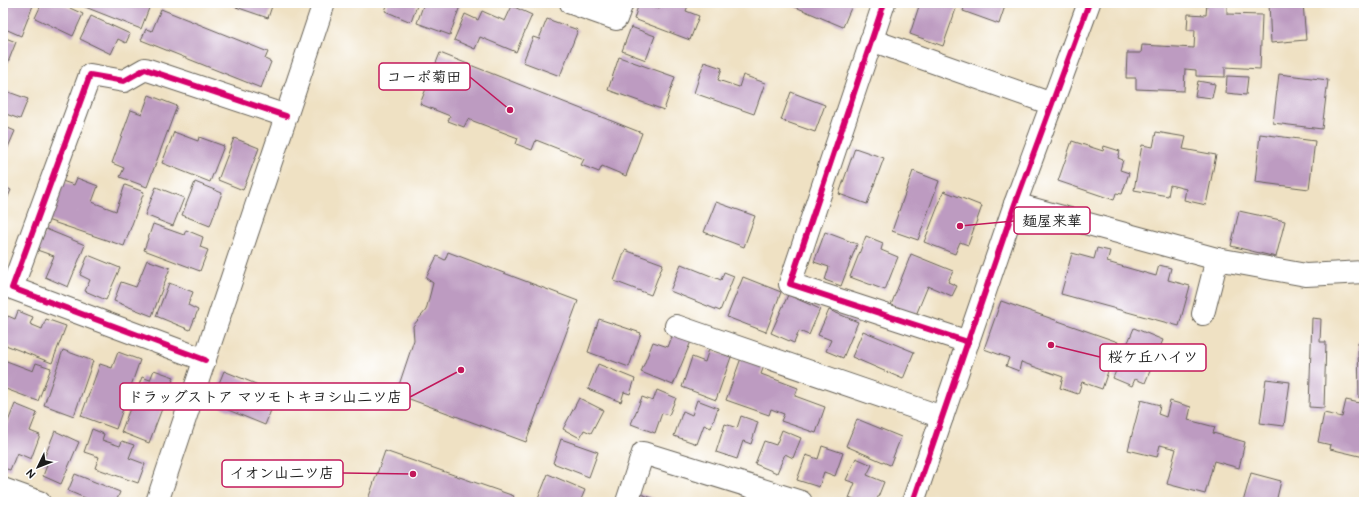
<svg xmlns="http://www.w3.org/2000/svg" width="1367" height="505" viewBox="0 0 1367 505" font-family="'Balsamiq Sans','Klee One',sans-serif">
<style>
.building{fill:#bd9bc1}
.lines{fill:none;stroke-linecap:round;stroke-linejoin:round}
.minor-casing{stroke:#666156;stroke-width:24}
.tertiary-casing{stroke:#666156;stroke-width:24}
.minor{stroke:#fff;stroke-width:22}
.tertiary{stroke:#fff;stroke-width:22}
.cycleway-casing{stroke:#fff;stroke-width:8}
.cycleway{stroke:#d6006c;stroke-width:6}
.leader{fill:none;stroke:#c2185b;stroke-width:1.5}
.callout-dot{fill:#c2185b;stroke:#fff;stroke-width:1.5}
.callout{fill:#fff;stroke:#c2185b;stroke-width:1.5}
.callout-label{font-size:15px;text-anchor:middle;font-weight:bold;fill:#1c1c1c}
</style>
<rect width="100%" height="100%" fill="#fff"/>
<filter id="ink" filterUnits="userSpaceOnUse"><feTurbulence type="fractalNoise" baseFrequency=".025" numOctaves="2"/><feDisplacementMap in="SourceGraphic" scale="8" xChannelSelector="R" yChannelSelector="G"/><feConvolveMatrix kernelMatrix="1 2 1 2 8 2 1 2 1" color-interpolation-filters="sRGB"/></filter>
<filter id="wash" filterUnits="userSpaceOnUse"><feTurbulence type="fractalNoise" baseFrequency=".012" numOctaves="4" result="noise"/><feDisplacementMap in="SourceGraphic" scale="16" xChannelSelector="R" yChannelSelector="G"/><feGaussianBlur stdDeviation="0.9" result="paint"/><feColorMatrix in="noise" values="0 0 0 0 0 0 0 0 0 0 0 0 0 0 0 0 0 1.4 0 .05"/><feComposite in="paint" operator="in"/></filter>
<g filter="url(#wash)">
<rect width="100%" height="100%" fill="#efe1c3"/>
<g id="blocks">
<g class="building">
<path d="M3 3H34L21 36 3 28Z"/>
<path d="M42 3H59L83 14 73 36 35 18Z"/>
<path d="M75 3H151L141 29Z"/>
<path d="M234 3H273L268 18 233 6Z"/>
<path d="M388 3H418L411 22 385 11Z"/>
<path d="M424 3H461L450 35 417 23Z"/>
<path d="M639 3 659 9 661 3H689L686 11 699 16 690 40 634 19Z"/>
<path d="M786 3H853L843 27Z"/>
<path d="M920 3H958L943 46 910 34Z"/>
<path d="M966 3H1006L999 24 963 11Z"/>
<path d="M1207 3H1227V14L1262 15 1260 69 1225 67V77L1196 76V70L1185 69 1184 91 1136 89V78H1126L1127 53H1141L1142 45 1194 48 1195 30H1187L1188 14 1206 15Z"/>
<path d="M1269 3H1303L1306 40 1271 43Z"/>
<path d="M512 6 532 15 516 52 480 37 475 49 454 40 465 14 478 20 482 11 505 21Z"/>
<path d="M161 9 268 52 265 59 271 62 261 88 141 40 146 29 152 31Z"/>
<path d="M91 16 130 34 126 43 118 39 111 54 80 39Z"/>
<path d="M547 19 578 30 560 76 523 62 533 37 539 39Z"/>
<path d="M631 27 655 36 646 60 622 51Z"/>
<path d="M3 37 16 42 3 75Z"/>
<path d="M440 53 642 133 626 176 602 166 599 172 581 165 584 159 536 140 532 150 516 144 518 138 468 119 464 127 448 121 450 116 420 104Z"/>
<path d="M619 57 675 77 664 110 608 90Z"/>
<path d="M704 62 722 68 718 80 739 87 743 75 765 83 754 114 694 93Z"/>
<path d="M1279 74 1328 80 1322 129 1273 123Z"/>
<path d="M1227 76 1248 77 1246 95 1226 93Z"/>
<path d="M1198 81 1215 84 1212 98 1195 96Z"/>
<path d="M3 90 28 99 20 119 3 113Z"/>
<path d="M791 92 825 105 815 132 781 120Z"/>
<path d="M149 95 177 106 147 187 120 177 124 168 112 163 131 110 142 114Z"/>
<path d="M3 126 15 131 3 159Z"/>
<path d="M174 132 198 141 199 137 224 146 210 182 162 163Z"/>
<path d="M1156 132 1186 137 1183 149 1216 155 1206 205 1184 200 1186 189 1170 185 1168 196 1134 190 1142 145 1153 147Z"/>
<path d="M1260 134 1315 141 1309 189 1255 182Z"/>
<path d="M234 138 259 148 243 190 218 180Z"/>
<path d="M1072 141 1103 151 1104 146 1120 151 1118 158 1123 160 1120 170 1129 173 1122 194 1116 193 1114 200 1058 181Z"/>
<path d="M855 148 884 158 867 204 839 194Z"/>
<path d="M913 171 939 181 918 240 892 231Z"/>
<path d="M77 178 98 186 92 202 116 211 125 185 144 192 124 246 47 220 62 181 74 185Z"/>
<path d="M195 182 222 193 210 226 182 215Z"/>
<path d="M3 186 11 190 3 208Z"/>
<path d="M156 187 184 198 173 226 145 215Z"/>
<path d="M944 191 982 206 968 245 960 242 955 254 924 242Z"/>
<path d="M716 202 755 216 744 247 704 232Z"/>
<path d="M1239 211 1285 221 1276 257 1231 246Z"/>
<path d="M153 224 184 235 186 230 203 237 200 247 208 250 200 271 144 250Z"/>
<path d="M46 229 85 245 68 287 45 277 54 256 37 250Z"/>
<path d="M825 232 857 244 841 286 825 280 829 267 814 262Z"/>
<path d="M866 236 883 243 881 250 898 257 885 290 850 277Z"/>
<path d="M1097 248 1110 251 1107 262 1156 276 1159 265 1171 268 1168 280 1190 286 1179 326 1061 294 1072 253 1094 259Z"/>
<path d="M625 250 663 264 651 295 614 281Z"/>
<path d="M448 252 578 301 526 442 396 394 414 340 413 326 426 310 433 283 426 278 437 256 445 260Z"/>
<path d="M911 254 953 271 948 282 957 286 952 296 928 286 916 315 891 305Z"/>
<path d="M88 255 120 268 106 300 85 291 90 280 80 275Z"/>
<path d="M147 260 170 268 152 316 114 301 121 282 136 287Z"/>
<path d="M681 264 721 280 724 272 734 276 720 311 670 291Z"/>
<path d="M743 277 781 292 766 332 727 317Z"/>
<path d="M169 283 193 292 188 305 198 310 190 330 156 316Z"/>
<path d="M788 295 820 309 809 335 799 331 794 343 771 333Z"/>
<path d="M1001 301 1118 342 1102 389 1082 382 1078 394 1060 388 1063 377 1021 362 1019 371 1006 366 1009 358 984 349Z"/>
<path d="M829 310 858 322 843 358 826 351 831 340 818 335Z"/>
<path d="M18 311 33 317 30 324 42 329 46 319 66 326 52 363 3 344V328L8 316 15 319Z"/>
<path d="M1312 318 1321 319 1320 342H1326L1324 408 1309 407Z"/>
<path d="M599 319 641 333 629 367 588 352Z"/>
<path d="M1134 328 1163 340 1145 383 1135 379 1132 386 1113 378Z"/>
<path d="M674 331 692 339 673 385 641 372 653 342 668 347Z"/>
<path d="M863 331 914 352 903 379 852 357Z"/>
<path d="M1358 342H1364V398H1359Z"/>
<path d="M709 349 731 357 716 400 682 387 692 357 705 362Z"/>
<path d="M63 350 93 361 74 416 44 405Z"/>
<path d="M118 352 140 360 116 429 81 416 100 364 112 368Z"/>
<path d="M741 358 764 366 761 374 798 388 795 396 825 407 816 433 781 421 784 414 771 409 769 415 726 400Z"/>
<path d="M4 360 33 371 36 363 51 368 38 401 3 388Z"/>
<path d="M598 364 635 379 630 394 624 392 621 402 588 389Z"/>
<path d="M154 370 174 377 149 443 121 432 142 377 150 380Z"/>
<path d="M224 371 278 393 265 425 211 403Z"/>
<path d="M1266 379 1290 382 1284 426 1260 423Z"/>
<path d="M657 390 676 398 669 415 662 413 655 433 631 424 642 397 653 401Z"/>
<path d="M579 398 603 410 591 433 584 430 580 438 563 429Z"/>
<path d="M697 400 718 408 711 428 704 425 697 444 674 436 683 411 692 415Z"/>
<path d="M1141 400 1160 405 1158 414 1166 417 1170 401 1191 407 1188 420 1215 427 1213 433 1245 442 1239 468 1214 461 1205 494 1167 484 1176 449 1160 445 1157 457 1128 450Z"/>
<path d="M1346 400 1364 404V457L1330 449 1331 445 1318 442 1324 413 1342 417Z"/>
<path d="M15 404 37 413 30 431 40 435 31 459 17 453 10 470 3 468V434Z"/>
<path d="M741 416 758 422 751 444 743 441 737 459 716 452 725 424 737 428Z"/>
<path d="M857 419 901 437 890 465 846 446Z"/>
<path d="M92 429 104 434 102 440 120 446 122 441 134 445 129 458 145 464 138 483 95 468 99 457 84 452Z"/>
<path d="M782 430 801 438 793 458 785 454 777 473 755 464 764 441 776 445Z"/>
<path d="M55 431 79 442 61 484 43 476 47 465 42 463Z"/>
<path d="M561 439 598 452 589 477 553 463Z"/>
<path d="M822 446 843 453 835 476 824 472 819 487 797 480 806 455 818 459Z"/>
<path d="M385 451 514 496 511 502H367Z"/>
<path d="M856 458 872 465 867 475 884 482 876 502H859L849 498 855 483 846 480Z"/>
<path d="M1251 473 1281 481 1276 502H1243Z"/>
<path d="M75 474 120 492 116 502H95L68 491Z"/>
<path d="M548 474 585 490 580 502H545L538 499Z"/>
<path d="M638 493 664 502H635Z"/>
</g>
</g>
</g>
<g filter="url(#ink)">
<use href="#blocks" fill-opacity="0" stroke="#666156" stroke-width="1"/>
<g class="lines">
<g class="minor-casing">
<g id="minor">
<path d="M571 3 616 19 622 3"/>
<path d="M884 3 790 284 968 342"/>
<path d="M871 40 1052 104"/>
<path d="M1015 204 1217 259 1306 275 1364 272"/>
<path d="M1203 314 1217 259"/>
<path d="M676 326 942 417"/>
<path d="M205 360 12 288 90 75 124 81 145 69 286 116"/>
<path d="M3 489 39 502"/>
<path d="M157 502 324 3"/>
<path d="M627 502 643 453 801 502"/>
</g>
</g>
<g class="tertiary-casing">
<path id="tertiary" d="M913 502 1015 204 1089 3"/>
</g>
<use href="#minor" class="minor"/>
<use href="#tertiary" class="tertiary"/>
<g class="cycleway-casing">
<g id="cycleway">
<path d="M884 3 790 284 968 342"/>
<path d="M205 360 12 288 90 75 124 81 145 69 286 116"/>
<path d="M913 502 1015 204 1089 3"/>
</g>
</g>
<use href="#cycleway" class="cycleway"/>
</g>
</g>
<path class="leader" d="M510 110L470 77M960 226L1014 221M1051 345L1100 357M461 370L410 397M413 474L343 473"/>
<g class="callout-dot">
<circle cx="510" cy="110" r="4"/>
<circle cx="960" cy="226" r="4"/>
<circle cx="1051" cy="345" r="4"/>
<circle cx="461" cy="370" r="4"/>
<circle cx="413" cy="474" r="4"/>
</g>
<g class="callout">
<rect x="379" y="63" width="91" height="27" rx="4"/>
<rect x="1014" y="207" width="76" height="27" rx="4"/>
<rect x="1100" y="344" width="106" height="27" rx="4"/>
<rect x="120" y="383" width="290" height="27" rx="4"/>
<rect x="222" y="460" width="121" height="27" rx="4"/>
</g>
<g class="callout-label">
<text x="424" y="82">コーポ菊田</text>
<text x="1052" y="226">麺屋来華</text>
<text x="1153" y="362">桜ケ丘ハイツ</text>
<text x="265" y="402">ドラッグストア マツモトキヨシ山二ツ店</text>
<text x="282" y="478">イオン山二ツ店</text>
</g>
<rect width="1367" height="505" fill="none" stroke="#fff" stroke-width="16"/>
<g transform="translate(38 467) rotate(227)" stroke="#ffffff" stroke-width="3" paint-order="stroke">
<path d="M0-3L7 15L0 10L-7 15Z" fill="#1c1c1c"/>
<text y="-6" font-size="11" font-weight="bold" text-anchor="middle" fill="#1c1c1c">N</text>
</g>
</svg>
